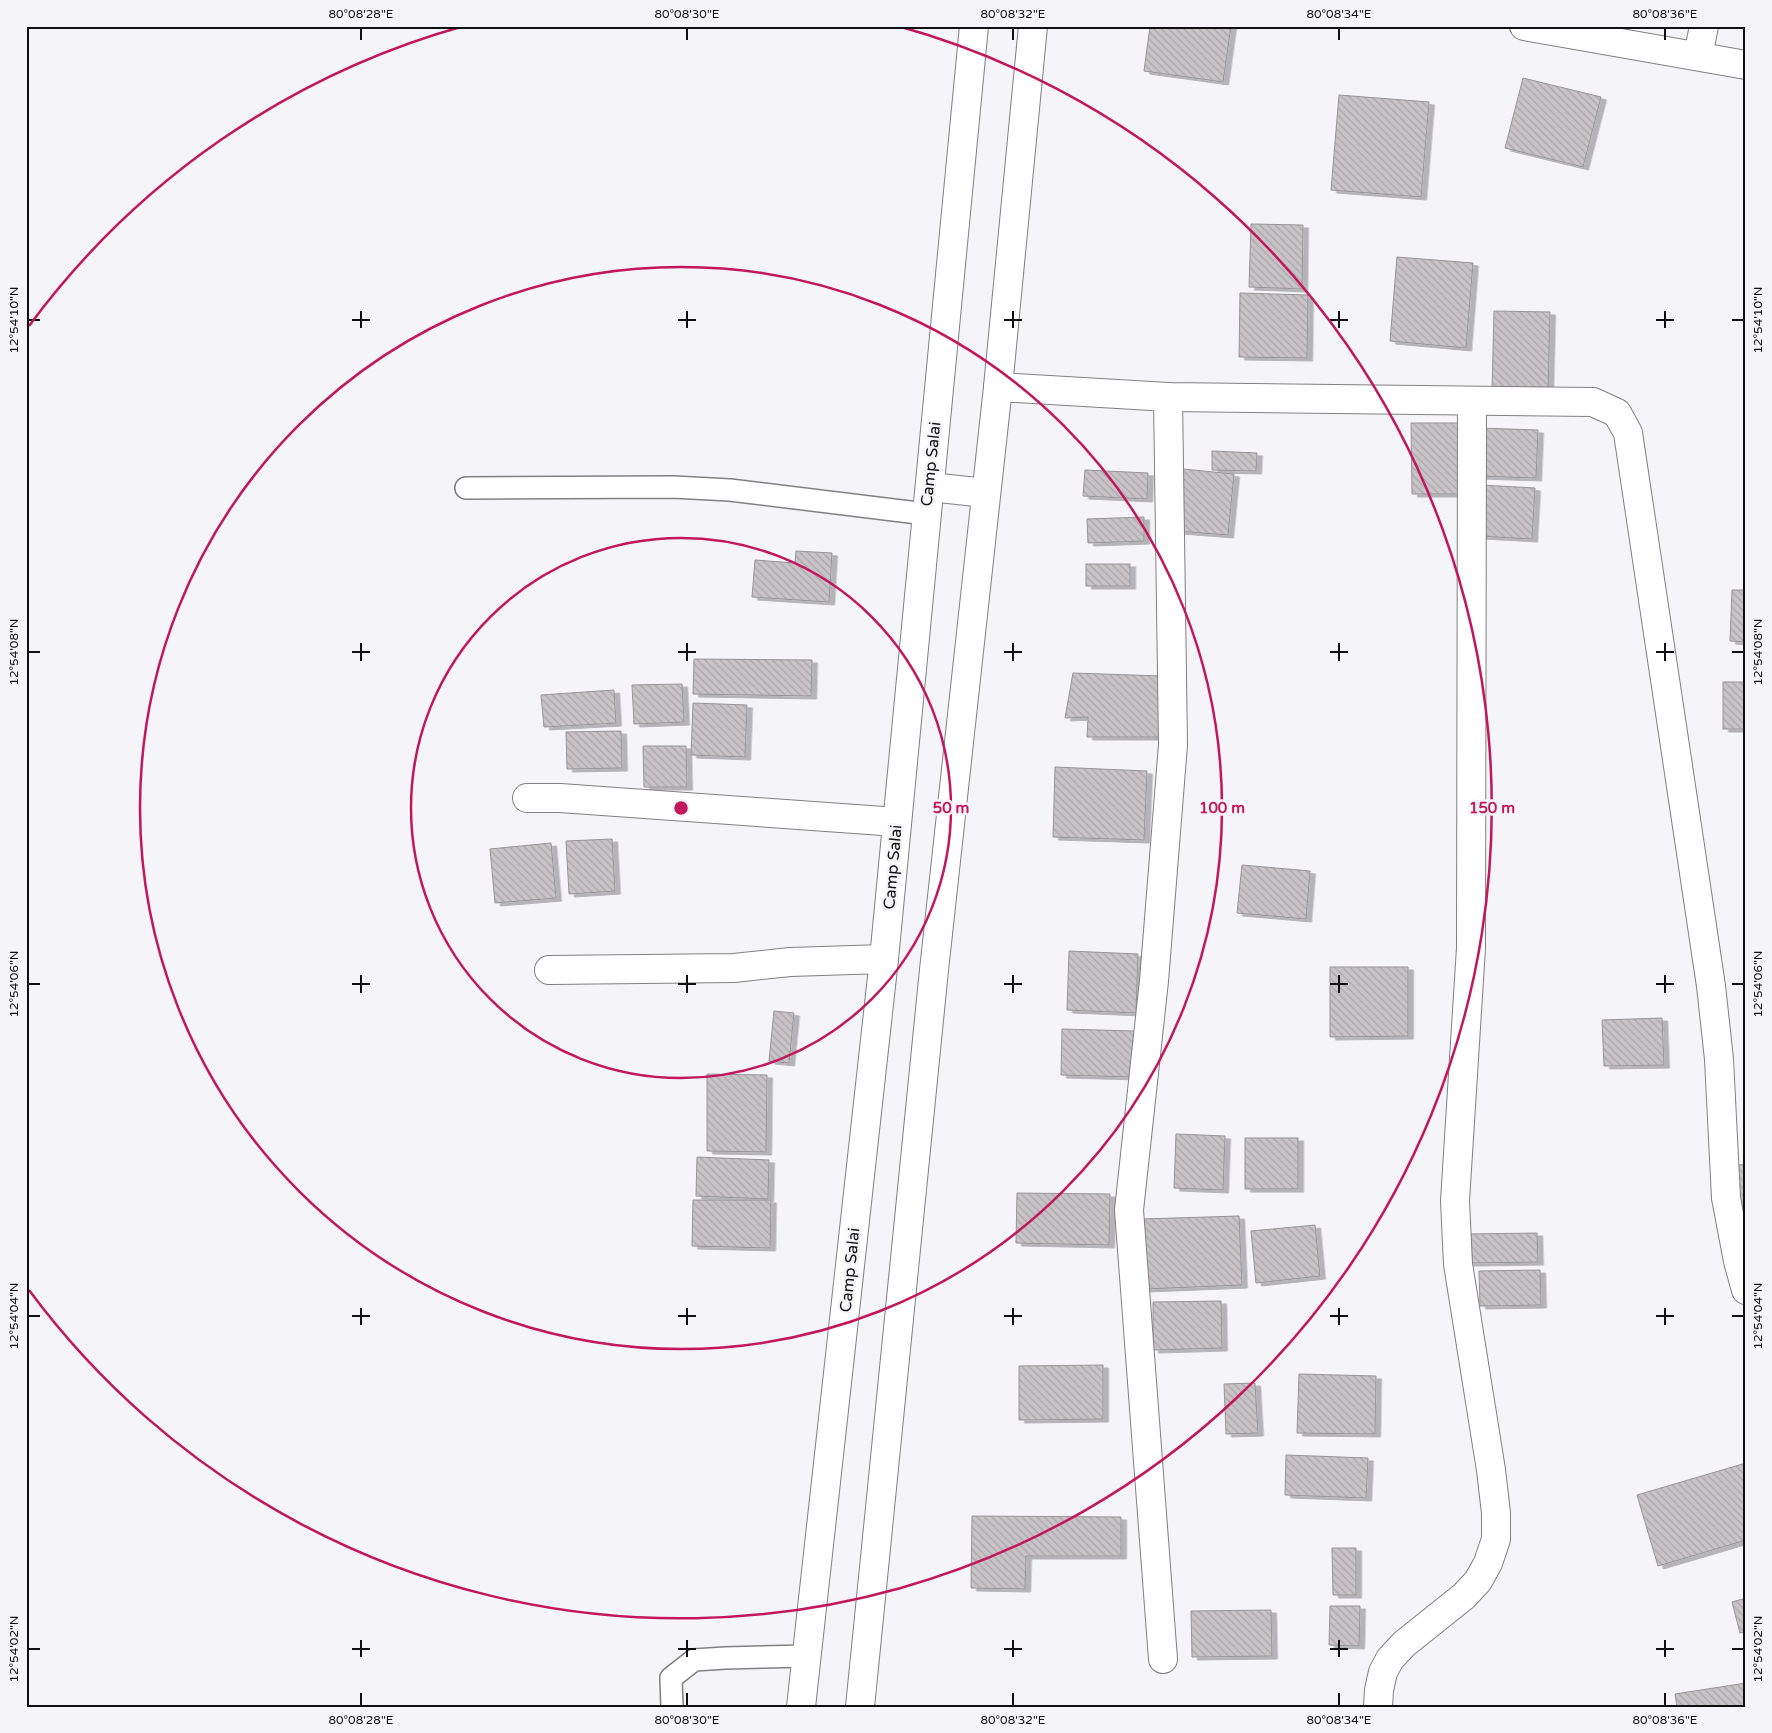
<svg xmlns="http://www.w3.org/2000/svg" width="1772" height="1733" viewBox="0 0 1772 1733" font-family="'Varela Round',sans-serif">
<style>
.building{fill:url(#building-back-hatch);stroke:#989498;filter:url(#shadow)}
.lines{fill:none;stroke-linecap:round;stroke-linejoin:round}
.lane-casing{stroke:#808084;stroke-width:24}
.street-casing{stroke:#808084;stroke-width:30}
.primary-casing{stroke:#808084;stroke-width:30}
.lane{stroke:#fff;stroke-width:21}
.street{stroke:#fff;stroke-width:28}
.primary{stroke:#fff;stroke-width:28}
.ticks{fill:none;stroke:#100f11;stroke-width:2}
.ring{fill:none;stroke:#c2185b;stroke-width:2.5}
.labels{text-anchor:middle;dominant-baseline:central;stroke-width:5;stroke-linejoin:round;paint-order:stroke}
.street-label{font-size:16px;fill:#100f11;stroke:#f5f4f9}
.centre{fill:#c2185b;stroke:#f5f4f9;stroke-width:2.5}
.ring-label{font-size:15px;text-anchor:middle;font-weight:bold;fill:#c2185b;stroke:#f5f4f9;stroke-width:5;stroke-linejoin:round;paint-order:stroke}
.neatline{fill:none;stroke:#100f11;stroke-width:2}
.ticks-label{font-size:12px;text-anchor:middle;fill:#100f11}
</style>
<defs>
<pattern id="building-back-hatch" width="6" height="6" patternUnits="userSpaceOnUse" patternTransform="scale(1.25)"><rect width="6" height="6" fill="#c7c3c6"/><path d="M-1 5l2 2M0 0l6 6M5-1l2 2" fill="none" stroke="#aaa6a9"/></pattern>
<filter id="shadow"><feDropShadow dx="5.5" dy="3" stdDeviation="0" flood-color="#0004"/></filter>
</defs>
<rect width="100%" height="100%" fill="#f5f4f9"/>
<g class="building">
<path d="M1150 26H1231L1223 82 1144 71Z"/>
<path d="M1523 78 1601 97 1583 167 1505 148Z"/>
<path d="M1339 95 1429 102 1421 197 1331 190Z"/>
<path d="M1251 224 1303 225 1302 289 1249 287Z"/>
<path d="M1397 257 1473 263 1466 348 1390 341Z"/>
<path d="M1240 293 1308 295 1307 358 1239 357Z"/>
<path d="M1494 311 1550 312 1548 391 1492 390Z"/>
<path d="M1411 423H1458L1459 494H1412Z"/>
<path d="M1478 428 1538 430 1536 478 1476 476Z"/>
<path d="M1212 451 1257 453 1256 471 1212 470Z"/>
<path d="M1183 469 1234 474 1228 535 1177 531Z"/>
<path d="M1085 470 1148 473 1147 499 1083 496Z"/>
<path d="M1481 485 1535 488 1532 539 1478 536Z"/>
<path d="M1144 517V541L1088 543 1087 519Z"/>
<path d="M796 551 832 553 829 602 752 597 755 560 795 563Z"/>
<rect x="1086" y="564" width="44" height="22"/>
<path d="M1732 590H1746V642L1730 641Z"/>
<path d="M694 659 812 660 811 696 693 694Z"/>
<path d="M1073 673 1162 676V737H1087L1088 717 1065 718Z"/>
<rect x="1723" y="682" width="23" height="47"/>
<path d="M682 684 684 722 634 724 632 685Z"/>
<path d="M614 690 616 723 544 727 541 695Z"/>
<path d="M693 703 747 705 745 757 691 755Z"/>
<path d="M621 731 622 768 567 769 566 732Z"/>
<path d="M643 746H686L687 787H644Z"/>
<path d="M1055 767 1147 771 1144 840 1053 837Z"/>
<path d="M612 839 615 891 569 894 566 841Z"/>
<path d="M551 843 556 898 495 903 490 849Z"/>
<path d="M1242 865 1310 871 1306 919 1237 913Z"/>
<path d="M1069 951 1138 954 1136 1013 1067 1010Z"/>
<path d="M1330 967H1408V1036L1330 1037Z"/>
<path d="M774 1011 794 1013 789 1063 769 1061Z"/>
<path d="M1662 1018 1664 1065 1604 1066 1602 1020Z"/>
<path d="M1062 1029 1135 1031 1134 1077 1061 1075Z"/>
<path d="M707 1074 767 1075 766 1152 707 1151Z"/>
<path d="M1176 1134 1225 1136 1223 1190 1174 1188Z"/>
<rect x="1245" y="1138" width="53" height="51"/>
<path d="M697 1157 769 1160 768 1199 696 1196Z"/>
<path d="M1746 1164V1224L1736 1226 1727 1167Z"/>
<path d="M1017 1193 1110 1194 1109 1245 1016 1243Z"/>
<path d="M693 1200H771L770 1248 692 1246Z"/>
<path d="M1239 1216 1242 1285 1144 1289 1141 1219Z"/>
<path d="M1315 1225 1320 1276 1256 1283 1251 1231Z"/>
<path d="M1537 1233 1538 1262 1468 1263 1467 1234Z"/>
<path d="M1540 1270 1541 1305 1480 1306 1479 1271Z"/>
<path d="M1221 1301 1222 1348 1153 1350V1302Z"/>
<path d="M1103 1365V1419L1019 1420V1366Z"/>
<path d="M1299 1374 1376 1376 1375 1434 1297 1433Z"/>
<path d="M1255 1383 1258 1433 1226 1434 1224 1384Z"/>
<path d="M1286 1455 1368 1458 1366 1498 1285 1495Z"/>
<path d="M1746 1463V1540L1658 1566 1637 1495Z"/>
<path d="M972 1516 1121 1517V1556H1026L1025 1589 971 1588Z"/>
<path d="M1332 1548H1356V1595H1333Z"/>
<path d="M1746 1598V1632L1740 1633 1732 1602Z"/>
<path d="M1330 1606H1360L1359 1646 1329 1645Z"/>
<path d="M1271 1610 1272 1656 1192 1657 1191 1611Z"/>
<path d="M1746 1683V1707H1677L1675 1694Z"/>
</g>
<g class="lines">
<g class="lane-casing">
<g id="lane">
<path d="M466 488 673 487 730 490 926 514"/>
<path d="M672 1707 671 1678 694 1660 725 1658 807 1656"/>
</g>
</g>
<g class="street-casing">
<g id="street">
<path d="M1524 26 1746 65"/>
<path d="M1698 56 1704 26"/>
<path d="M998 387 1168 397 1593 402 1617 413 1628 433 1711 986 1719 1059 1726 1198 1738 1261 1746 1290"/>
<path d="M527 798H560L897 822"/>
<path d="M549 970 734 968 790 962 884 959"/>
<path d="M1163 1659 1129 1210 1154 981 1173 745 1168 397"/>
<path d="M1378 1707 1379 1690 1383 1672 1390 1659 1404 1644 1464 1596 1478 1581 1488 1563 1496 1539V1513L1491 1470 1458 1264 1455 1201 1471 948 1472 401"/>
</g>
</g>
<g class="primary-casing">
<g id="primary">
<path d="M930 487 986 493"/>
<path d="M801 1707 884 959 974 26"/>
<path d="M860 1707 934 970 998 387 1033 26"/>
</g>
</g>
<use href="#lane" class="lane"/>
<use href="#street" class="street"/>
<use href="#primary" class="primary"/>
</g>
<path class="ticks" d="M361 28V40M687 28V40M1013 28V40M1339 28V40M1665 28V40M361 311V328M687 311V328M1013 311V328M1339 311V328M1665 311V328M28 320H40M352 320H370M678 320H696M1004 320H1022M1330 320H1348M1656 320H1674M1732 320H1744M361 643V661M687 643V661M1013 643V661M1339 643V661M1665 643V661M28 652H40M352 652H370M678 652H696M1004 652H1022M1330 652H1348M1656 652H1674M1732 652H1744M361 975V993M687 975V993M1013 975V993M1339 975V993M1665 975V993M28 984H40M352 984H370M678 984H696M1004 984H1022M1330 984H1348M1656 984H1674M1732 984H1744M361 1308V1325M687 1308V1325M1013 1308V1325M1339 1308V1325M1665 1308V1325M28 1316H40M352 1316H370M678 1316H696M1004 1316H1022M1330 1316H1348M1656 1316H1674M1732 1316H1744M361 1640V1657M687 1640V1657M1013 1640V1657M1339 1640V1657M1665 1640V1657M28 1649H40M352 1649H370M678 1649H696M1004 1649H1022M1330 1649H1348M1656 1649H1674M1732 1649H1744M361 1693V1706M687 1693V1706M1013 1693V1706M1339 1693V1706M1665 1693V1706"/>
<g class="ring">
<circle cx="681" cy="808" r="270"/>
<circle cx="681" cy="808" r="541"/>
<path d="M29 326A811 811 0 0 1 464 26M898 26A811 811 0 1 1 29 1290"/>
</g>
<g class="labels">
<g class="street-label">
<text transform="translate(931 464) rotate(-84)">Camp Salai</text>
<text transform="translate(893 867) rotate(-85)">Camp Salai</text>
<text transform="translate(850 1270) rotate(-84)">Camp Salai</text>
</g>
</g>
<circle cx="681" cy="808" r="8" class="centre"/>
<g class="ring-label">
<text x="951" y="813">50 m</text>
<text x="1222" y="813">100 m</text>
<text x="1492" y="813">150 m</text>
</g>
<rect width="1772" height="1733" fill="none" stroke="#f5f4f9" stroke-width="55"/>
<rect x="28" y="28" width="1716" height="1678" class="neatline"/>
<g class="ticks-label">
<text x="361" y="18">80°08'28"E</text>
<text x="687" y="18">80°08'30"E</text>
<text x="1013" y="18">80°08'32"E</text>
<text x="1339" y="18">80°08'34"E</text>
<text x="1665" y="18">80°08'36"E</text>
<text transform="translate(14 320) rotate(-90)" y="4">12°54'10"N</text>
<text transform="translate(1758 320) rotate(-90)" y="4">12°54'10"N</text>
<text transform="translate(14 652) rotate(-90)" y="4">12°54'08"N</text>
<text transform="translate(1758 652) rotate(-90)" y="4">12°54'08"N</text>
<text transform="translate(14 984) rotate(-90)" y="4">12°54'06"N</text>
<text transform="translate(1758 984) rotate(-90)" y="4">12°54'06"N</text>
<text transform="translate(14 1316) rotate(-90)" y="4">12°54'04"N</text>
<text transform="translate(1758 1316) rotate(-90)" y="4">12°54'04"N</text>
<text transform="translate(14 1649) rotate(-90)" y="4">12°54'02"N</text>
<text transform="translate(1758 1649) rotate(-90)" y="4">12°54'02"N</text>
<text x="361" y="1724">80°08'28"E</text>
<text x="687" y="1724">80°08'30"E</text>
<text x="1013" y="1724">80°08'32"E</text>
<text x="1339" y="1724">80°08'34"E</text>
<text x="1665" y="1724">80°08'36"E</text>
</g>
</svg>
